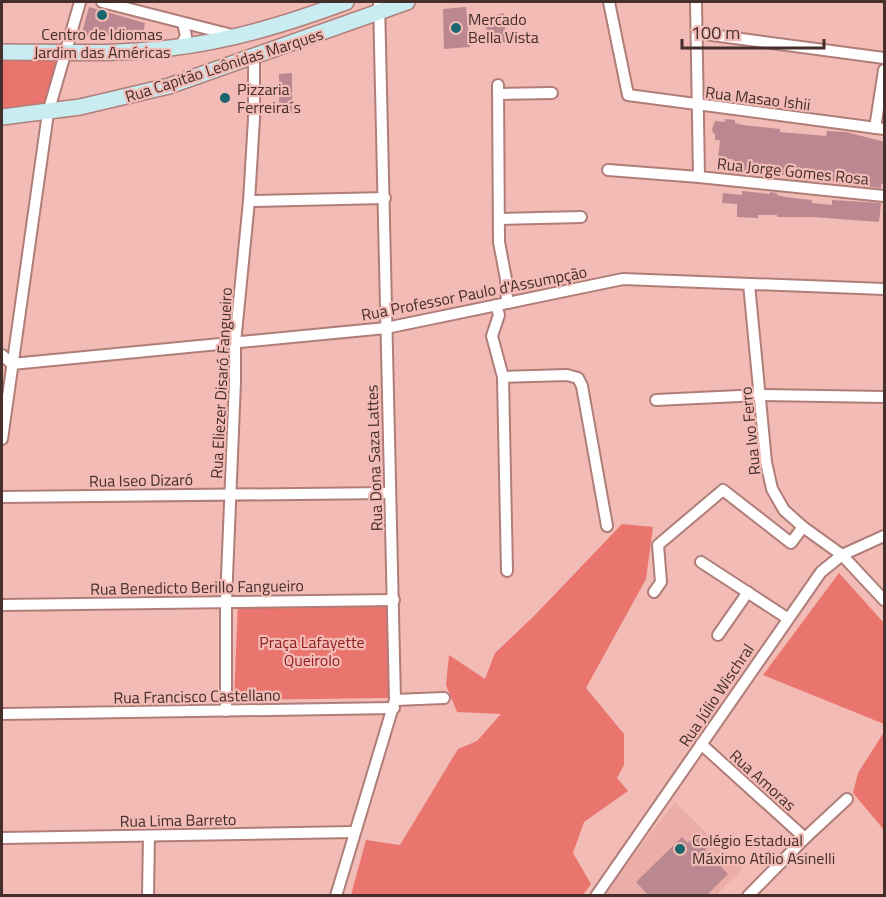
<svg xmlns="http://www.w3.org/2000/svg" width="886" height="897" viewBox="0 0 886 897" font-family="'Titillium Web',sans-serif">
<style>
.built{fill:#ebada7}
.green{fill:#e9756e}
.building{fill:#bb8892}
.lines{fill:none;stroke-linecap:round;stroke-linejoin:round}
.minor-casing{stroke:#b07d78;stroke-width:14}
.secondary-casing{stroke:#b07d78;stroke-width:18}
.minor{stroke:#fff;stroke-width:10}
.secondary{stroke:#c8ecf0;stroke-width:15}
.poi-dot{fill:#1a666e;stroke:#f2bbb5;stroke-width:2}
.labels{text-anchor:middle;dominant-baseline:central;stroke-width:4.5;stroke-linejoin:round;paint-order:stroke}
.poi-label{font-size:16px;fill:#442f2d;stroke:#f2bbb5;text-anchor:start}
.street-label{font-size:16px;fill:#442f2d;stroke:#f2bbb5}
.park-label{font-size:16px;fill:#921f21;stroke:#f2bbb5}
</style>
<rect width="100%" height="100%" fill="#f2bbb5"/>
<path class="built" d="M675 802 743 869 716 895 605 896 611 884Z"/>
<g class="green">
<path d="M2 57H58L45 106 2 110Z"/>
<path d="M622 524 653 527 646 579 586 688 624 734V765L617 778 628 791 584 822 573 853 591 884 583 895H351L366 840 400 845 458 749 477 741 501 714 457 712 446 685 449 655 485 679 495 653 535 615Z"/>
<path d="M839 573 884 623V724L763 675Z"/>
<path d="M238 602 387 604 390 698 234 700Z"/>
<path d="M884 732V830L853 793 858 773Z"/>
</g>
<g class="building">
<path d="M89 7 145 23 143 35 81 36Z"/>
<path d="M466 7 470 47 444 49 443 9Z"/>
<path d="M504 13 506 42 487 45 485 18Z"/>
<path d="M292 73V113H279V74Z"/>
<path d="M725 119 735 120V123L743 125 780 129V132L826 136 827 131 846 132 885 142V184H881V188L871 187 837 183V182L827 180V178L810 176V181L802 180 803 176 731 172 733 159 718 158 720 140H715V134L713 133 712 129 715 121 725 122Z"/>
<path d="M742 191 770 194V192L777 193V195L785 197 812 200V203L832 205V200L881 203 879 222 813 217H777V215H758V218L737 217V204L722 203 723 193 742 195Z"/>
<path d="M696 834 709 846 705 850 728 874 706 896H649L636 882 682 837 688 843Z"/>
</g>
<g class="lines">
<g class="minor-casing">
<g id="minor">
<path d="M102 2 232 35"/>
<path d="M609 2 628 95 884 129"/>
<path d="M696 2 699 177"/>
<path d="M697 33 884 58"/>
<path d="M180 47 186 36 183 23"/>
<path d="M498 85 499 242 506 279 507 303"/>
<path d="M498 94 552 93"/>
<path d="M875 128 884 70"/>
<path d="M608 170 699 177 884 196"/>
<path d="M249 201 385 198"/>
<path d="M499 219 581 217"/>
<path d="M749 284 766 462 772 489 784 510 803 527 842 555 884 600"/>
<path d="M496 305 499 315 492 336 503 377 507 571"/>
<path d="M2 355 12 364 386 328 623 279 884 289"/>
<path d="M503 377 567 375 578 378 582 386 607 526"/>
<path d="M656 400 760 395 884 397"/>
<path d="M2 439 48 113 80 2"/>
<path d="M2 497 389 493"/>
<path d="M701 562 787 618"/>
<path d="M654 592 661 582 658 545 723 490 791 543 803 527"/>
<path d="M2 605 394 600"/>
<path d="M718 635 748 592"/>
<path d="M395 700 444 698"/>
<path d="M226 711V601L235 382V343L249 201 254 119V57"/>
<path d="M2 714 394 708"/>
<path d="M701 744 805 838"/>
<path d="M2 838 354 832"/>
<path d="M148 896 149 836"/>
<path d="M336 896 395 700 379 2"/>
<path d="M596 896 821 572 842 555 884 536"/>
<path d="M748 896 805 838 847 799"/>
</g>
</g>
<g class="secondary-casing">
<g id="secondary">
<path d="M2 52C57 52 115 55 170 48 231 41 289 23 346 2"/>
<path d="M2 117 80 107 169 86 407 2"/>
</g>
</g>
<use href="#minor" class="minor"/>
<use href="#secondary" class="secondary"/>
</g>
<g class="poi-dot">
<circle cx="102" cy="15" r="6"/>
<circle cx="456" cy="28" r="6"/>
<circle cx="225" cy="98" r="6"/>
<circle cx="680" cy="849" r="6"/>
</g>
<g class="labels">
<g class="poi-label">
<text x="468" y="19">Mercado<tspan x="468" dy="18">Bella Vista</tspan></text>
<text x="102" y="34" text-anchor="middle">Centro de Idiomas<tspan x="102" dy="18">Jardim das Américas</tspan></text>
<text x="237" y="89">Pizzaria<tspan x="237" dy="18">Ferreira´s</tspan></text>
<text x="692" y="840">Colégio Estadual<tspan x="692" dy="18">Máximo Atílio Asinelli</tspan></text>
</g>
<g class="street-label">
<text transform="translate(224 65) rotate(-18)">Rua Capitão Leônidas Marques</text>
<text transform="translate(758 98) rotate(7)">Rua Masao Ishii</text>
<text transform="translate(793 171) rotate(6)">Rua Jorge Gomes Rosa</text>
<text transform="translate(474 293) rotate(-11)">Rua Professor Paulo d'Assumpção</text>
<text transform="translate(221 383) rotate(-87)">Rua Eliezer Disaró Fangueiro</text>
<text transform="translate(750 431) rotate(-96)">Rua Ivo Ferro</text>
<text transform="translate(374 458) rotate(-92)">Rua Dona Saza Lattes</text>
<text transform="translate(141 480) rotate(-1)">Rua Iseo Dizaró</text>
<text transform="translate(197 587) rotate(-1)">Rua Benedicto Berillo Fangueiro</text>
<text transform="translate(716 695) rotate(-56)">Rua Júlio Wischral</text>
<text transform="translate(197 696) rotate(-1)">Rua Francisco Castellano</text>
<text transform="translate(763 780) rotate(42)">Rua Amoras</text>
<text transform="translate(178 820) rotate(-1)">Rua Lima Barreto</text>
</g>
<g class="park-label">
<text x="312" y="642">Praça Lafayette<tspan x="312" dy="18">Queirolo</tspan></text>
</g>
</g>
<rect width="886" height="897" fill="none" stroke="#442f2d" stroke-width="6"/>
<path d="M682 39v9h142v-9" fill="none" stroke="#442f2d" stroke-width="3"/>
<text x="691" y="39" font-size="18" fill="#442f2d" stroke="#f2bbb5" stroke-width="4.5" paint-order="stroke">100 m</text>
</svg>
